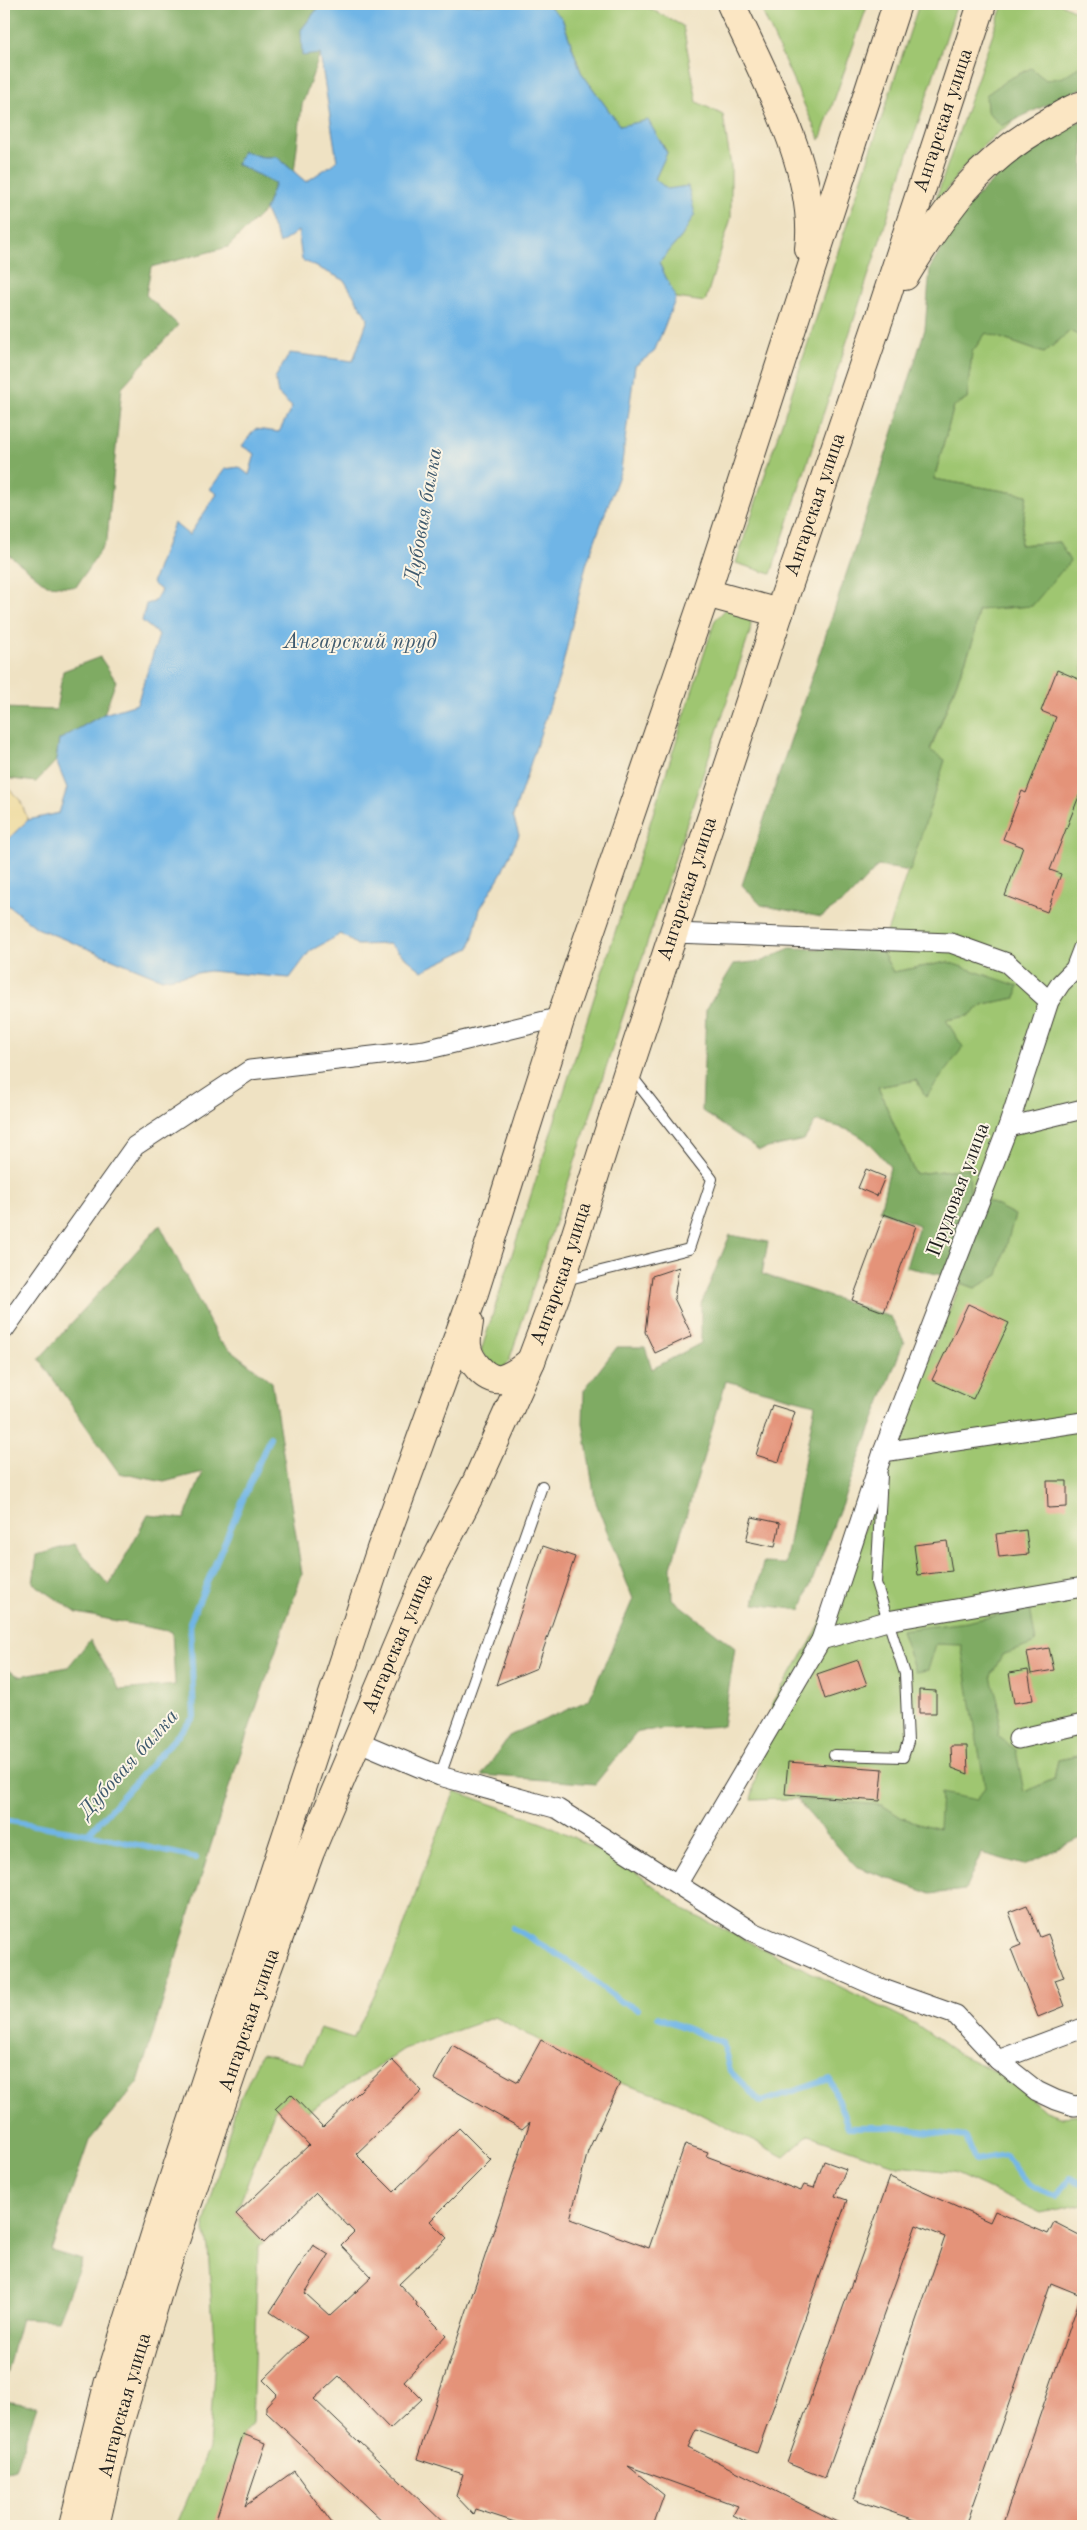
<svg xmlns="http://www.w3.org/2000/svg" width="1087" height="2530" viewBox="0 0 1087 2530" font-family="'Old Standard TT',serif">
<style>
.green{fill:#9fc671;stroke:#5e7146}
.forest{fill:#7fab63;stroke:#4e6440}
.sand{fill:#eeda9e;stroke:#857b5d}
.water{fill:#70b5e6;stroke:#466881}
.lines{fill:none;stroke-linecap:round;stroke-linejoin:round}
.stream{stroke:#70b5e6;stroke-width:6}
.building{fill:#e49379}
.lane-casing{stroke:#3c3a35;stroke-width:12}
.street-casing{stroke:#3c3a35;stroke-width:21}
.secondary-casing{stroke:#3c3a35;stroke-width:30}
.lane{stroke:#fff;stroke-width:10}
.street{stroke:#fff;stroke-width:19}
.secondary{stroke:#fbe6c3;stroke-width:28}
.labels{text-anchor:middle;dominant-baseline:central;stroke-width:4;stroke-linejoin:round;paint-order:stroke}
.street-label{font-size:20px;fill:#1c1c1c;stroke:#fcf5e5}
.water-label{font-size:21px;font-style:italic;fill:#3e596d;stroke:#fcf5e5}
</style>
<rect width="100%" height="100%" fill="#fcf5e5"/>
<filter id="ink" filterUnits="userSpaceOnUse"><feTurbulence type="fractalNoise" baseFrequency=".02" numOctaves="2"/><feDisplacementMap in="SourceGraphic" scale="10" xChannelSelector="R" yChannelSelector="G"/><feConvolveMatrix kernelMatrix="1 2 1 2 8 2 1 2 1" color-interpolation-filters="sRGB"/></filter>
<filter id="wash" filterUnits="userSpaceOnUse"><feTurbulence type="fractalNoise" baseFrequency=".0096" numOctaves="4" result="noise"/><feDisplacementMap in="SourceGraphic" scale="20" xChannelSelector="R" yChannelSelector="G"/><feGaussianBlur stdDeviation="1.12" result="paint"/><feColorMatrix in="noise" values="0 0 0 0 0 0 0 0 0 0 0 0 0 0 0 0 0 1.4 0 .05"/><feComposite in="paint" operator="in"/></filter>
<g filter="url(#wash)">
<rect width="100%" height="100%" fill="#efe2c3"/>
<g class="green">
<path d="M547 4H641L683 26 697 102 723 115 731 166V218L705 302 676 298 659 263 682 236 688 186 667 190 655 179 667 152 648 121 620 126 581 72 562 18Z"/>
<path d="M759 4H868L820 140Z"/>
<path d="M919 4H957L771 574 736 563Z"/>
<path d="M1003 4H1061L1083 15V88C1006 116 972 147 930 216Z"/>
<path d="M1070 331 1083 338V1755L1058 1760 1054 1779 940 1830 902 1818 882 1805 796 1799 751 1800 773 1701 810 1643 837 1591 892 1464 903 1420 961 1283 975 1288 1014 1215 970 1192 968 1168 915 1174 878 1087 916 1080 926 1097 946 1020 968 1016 984 1004 1016 998 948 962 893 972 881 950 945 760 930 751 973 641 978 610 1032 606 1059 542 1020 545 1027 495 934 479 954 406 967 399 972 352 986 333 1044 353Z"/>
<path d="M727 608 748 616 751 623 750 632 509 1361 504 1367 497 1370 481 1351 715 620Z"/>
<path d="M455 1791 547 1824 624 1863 686 1911 916 2024 960 2055 1005 2076 1045 2111 1062 2117 1083 2115V2204L1041 2213 952 2172 898 2166 809 2135 784 2157 673 2100 620 2083 495 2017 404 2049 308 2112 291 2094 275 2109 236 2214 264 2243 258 2247 252 2423 243 2434 215 2526H176L209 2449 215 2357 208 2248 204 2225 235 2110 261 2054 303 2063 320 2028 353 2038 393 1957 428 1859Z"/>
</g>
<g class="forest">
<path d="M4 4H316L318 8 301 30 320 54 302 105 294 172 277 157H262L243 152 237 164 275 183 265 210 228 247 151 267 146 295 178 325 122 387 107 540 76 587 47 585 8 554 4 561Z"/>
<path d="M1083 64V88L1001 126 987 111 986 95 1007 80 1031 68 1046 80 1063 77Z"/>
<path d="M1083 120V338L1070 331 1044 353 986 333 972 352 967 399 954 406 934 479 1027 495 1020 545 1059 542 1070 561 1032 606 978 610 973 641 930 750 945 760 910 871 878 866 848 898 821 917 761 905 742 885 881 470 925 329 930 268 968 205 1004 170 1056 132Z"/>
<path d="M100 657 116 681 104 714 59 740 56 761 36 782 4 778V708L56 710 63 671Z"/>
<path d="M790 948 881 950 893 972 948 962 1018 986 1016 998 984 1004 968 1016 946 1020 963 1047 926 1097 916 1080 878 1087 915 1174 969 1168 970 1192 1015 1215 998 1275 975 1288 941 1275 906 1267 919 1225 880 1211 890 1167C863 1134 858 1131 816 1121L804 1140 759 1150 702 1111 706 1010 734 964 763 961Z"/>
<path d="M160 1225 219 1341 272 1382 302 1574 227 1793 138 2082 89 2141 51 2251 82 2260 58 2320 21 2318 4 2382V1668L19 1676 68 1667 90 1640 120 1690 175 1685 172 1632 77 1613 33 1583 37 1555 75 1544 109 1586 148 1515 184 1519 203 1472 164 1482 119 1473 39 1359Z"/>
<path d="M730 1235 768 1242 762 1274 891 1317 904 1341 801 1610 754 1604 763 1563 785 1564 815 1404 726 1381 671 1567 672 1599 735 1648 723 1726 638 1731 595 1784 482 1775 510 1735 589 1700 633 1599 595 1500 583 1423 584 1390 617 1347H645L652 1369 701 1343V1304Z"/>
<path d="M1030 1608 1036 1643 1002 1655 991 1676 1000 1709 998 1736 1016 1750 1024 1792 1054 1779 1058 1760 1083 1755V1837L1024 1865 981 1853 965 1890 931 1894 855 1866 796 1799 882 1805 902 1818 939 1829 941 1793 977 1800 985 1787 961 1645 936 1644 928 1670 915 1672 901 1630 967 1622Z"/>
<path d="M4 2401 37 2406 15 2469 4 2472Z"/>
</g>
<path class="sand" d="M4 784 20 800 28 820 4 843Z"/>
<path class="water" d="M316 4H547L562 18 581 72 620 126 648 120 667 153 655 179 667 189 688 186 695 214 682 236 659 263 676 298 654 352 635 366 621 470 586 565 561 672 513 816 519 835 502 872 480 909 470 948 422 971 389 944 357 945 341 934 310 951 290 978 209 971 162 979 37 928 4 902V843L28 820 59 813 67 788 56 761 59 740 104 714 137 704 159 635 142 621 146 604 154 602 161 590 152 583 174 523 189 535 217 494 210 489 225 469 239 467 249 475 255 454 242 446 255 429 279 432 292 407 278 394 275 378 290 353 353 361 368 319 344 280 302 260 298 231 280 244 265 210 275 183 237 164 243 151 262 157H277L306 182 337 161 320 54 302 56 301 30 318 8Z"/>
<g class="lines">
<g class="stream">
<path d="M4 1820 88 1834 194 1717 190 1622 270 1437"/>
<path d="M88 1834 196 1858"/>
<path d="M513 1928 569 1961 621 2002 638 2009"/>
<path d="M658 2017 723 2043 730 2071 761 2102 830 2079 848 2127H891L966 2137 975 2160 1006 2155C1017 2175 1034 2192 1057 2196L1070 2178 1083 2184"/>
</g>
</g>
<g id="blocks">
<g class="building">
<path d="M1057 670 1083 681V786L1050 870 1061 874 1047 912 1005 896 1023 847 1003 839 1022 791 1026 793 1056 717 1041 711Z"/>
<path d="M866 1169 885 1177 877 1196 858 1188Z"/>
<path d="M884 1214 916 1226 884 1312 852 1300Z"/>
<path d="M679 1267 674 1298 692 1336 655 1353 645 1332 652 1276Z"/>
<path d="M968 1304 1009 1323 973 1399 932 1380Z"/>
<path d="M772 1405 795 1412 779 1462 756 1455Z"/>
<path d="M1047 1481H1067V1507L1048 1508Z"/>
<path d="M752 1517 780 1523 775 1547 746 1541Z"/>
<path d="M1026 1530 1029 1554 999 1557 996 1534Z"/>
<path d="M947 1541 952 1571 918 1575 914 1545Z"/>
<path d="M543 1546 575 1557 537 1668 496 1685Z"/>
<path d="M1049 1648 1054 1670 1031 1674 1027 1652Z"/>
<path d="M858 1660 867 1685 825 1699 817 1674Z"/>
<path d="M1028 1670 1033 1700 1014 1703 1009 1673Z"/>
<path d="M919 1690 936 1691V1713H919Z"/>
<path d="M951 1746H967L968 1774 952 1768Z"/>
<path d="M788 1762 883 1769 880 1801 785 1794Z"/>
<path d="M1027 1905 1040 1937 1048 1934 1064 1977 1055 1980 1065 2006 1038 2017 1011 1949 1021 1945 1009 1912Z"/>
<path d="M541 2040 620 2083 588 2151 570 2219 649 2248 685 2144 708 2152 706 2156 801 2191 804 2185 814 2188 824 2161 846 2169 835 2196 847 2200 757 2453 696 2430 688 2447 845 2526H755L733 2515 738 2506 628 2466 664 2495 653 2526H527L475 2509 473 2514 456 2496 463 2474 417 2459 530 2122 522 2129 434 2079 452 2045 518 2082Z"/>
<path d="M392 2060 422 2091 356 2154 394 2192 459 2128 491 2160 430 2221 447 2238 399 2284 417 2303 416 2305 446 2335 404 2381 422 2399 390 2429 339 2376 314 2399 447 2526H387L266 2412V2406L277 2394 263 2380 307 2337 270 2312 313 2245 329 2255 305 2293 330 2316 372 2277 341 2245 354 2232 316 2193 264 2243 236 2214 309 2145 275 2109 291 2094 323 2127Z"/>
<path d="M890 2177 990 2222 995 2211 1048 2234 1054 2222 1083 2237V2296L1051 2283 966 2526H918L920 2522 854 2499 945 2237 916 2225 825 2478 787 2463Z"/>
<path d="M1080 2298H1083V2526H1002Z"/>
<path d="M243 2434 266 2443 245 2506 294 2471 334 2526H214Z"/>
</g>
</g>
</g>
<g filter="url(#ink)">
<use href="#blocks" fill-opacity="0" stroke="#3c3a35" stroke-width="1"/>
<g class="lines">
<g class="lane-casing">
<g id="lane">
<path d="M565 1280 689 1249 712 1179 630 1074"/>
<path d="M834 1755 903 1757 908 1742 905 1674 876 1583 882 1475"/>
<path d="M440 1776 542 1486"/>
</g>
</g>
<g class="street-casing">
<g id="street">
<path d="M674 933 951 943 1007 963 1049 1001"/>
<path d="M1008 1127 1083 1109"/>
<path d="M4 1330 135 1146 250 1070 425 1050 561 1017"/>
<path d="M883 1452 1083 1422"/>
<path d="M821 1640 887 1621 1083 1587"/>
<path d="M1018 1739 1083 1724"/>
<path d="M357 1741 440 1776 558 1809 751 1931 880 1988 956 2015 998 2060 1037 2091 1056 2100 1074 2106 1083 2105"/>
<path d="M678 1883 821 1640 883 1452 1008 1127 1049 1001 1061 983 1075 969 1083 948"/>
<path d="M998 2060 1083 2028"/>
</g>
</g>
<g class="secondary-casing">
<g id="secondary">
<path d="M731 4C762 73 819 172 809 249"/>
<path d="M905 276C945 210 979 160 1049 122 1060 116 1071 108 1083 105"/>
<path d="M706 593 779 613"/>
<path d="M469 1322C468 1330 466 1338 467 1346 469 1360 485 1381 501 1379 513 1377 522 1368 531 1361"/>
<path d="M73 2526 108 2385 160 2219 381 1549 473 1296 561 1017 706 593 897 4"/>
<path id="s1" d="M95 2526 116 2434 162 2279 268 1967 310 1852 422 1587 477 1481 531 1361 561 1281 628 1071 779 613 880 316 982 4"/>
</g>
</g>
<use href="#lane" class="lane"/>
<use href="#street" class="street"/>
<use href="#secondary" class="secondary"/>
</g>
</g>
<g class="labels">
<g class="street-label">
<text stroke="none"><textPath href="#s1" startOffset="2554">Ангарская улица</textPath></text>
<text stroke="none"><textPath href="#s1" startOffset="2149">Ангарская улица</textPath></text>
<text stroke="none"><textPath href="#s1" startOffset="1744">Ангарская улица</textPath></text>
<text transform="translate(959 1190) rotate(-69)">Прудовая улица</text>
<text stroke="none"><textPath href="#s1" startOffset="1339">Ангарская улица</textPath></text>
<text stroke="none"><textPath href="#s1" startOffset="934">Ангарская улица</textPath></text>
<text stroke="none"><textPath href="#s1" startOffset="529">Ангарская улица</textPath></text>
<text stroke="none"><textPath href="#s1" startOffset="124">Ангарская улица</textPath></text>
</g>
<g class="water-label">
<text transform="translate(424 516) rotate(-80)">Дубовая балка</text>
<text x="360" y="642">Ангарский пруд</text>
<text transform="translate(129 1764) rotate(-48)">Дубовая балка</text>
</g>
</g>
<rect width="1087" height="2530" fill="none" stroke="#fcf5e5" stroke-width="20"/>
</svg>
